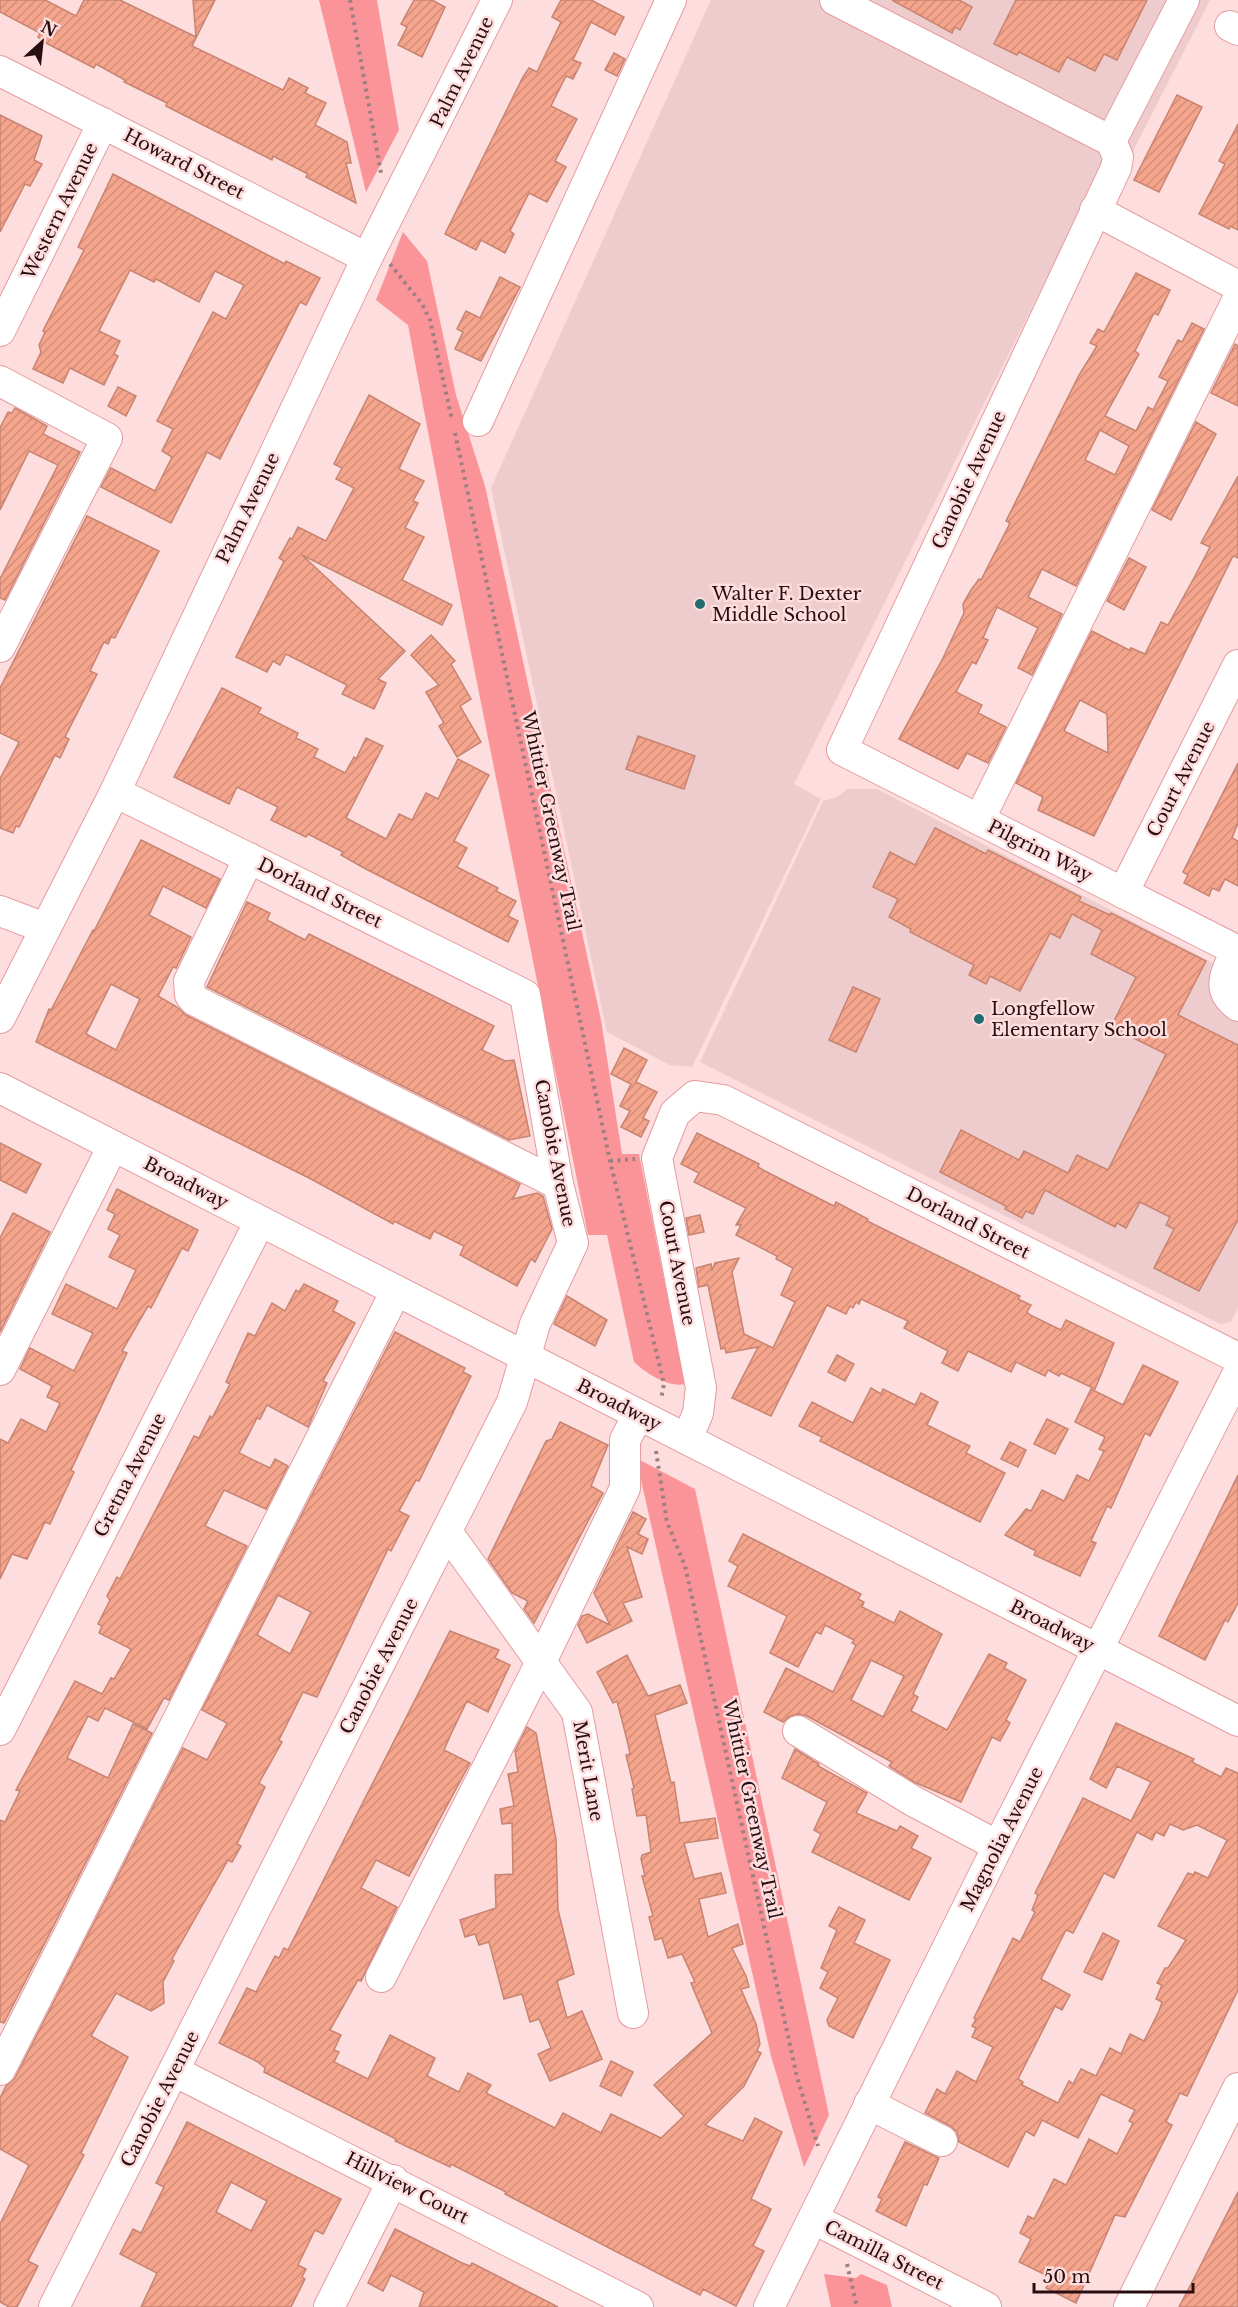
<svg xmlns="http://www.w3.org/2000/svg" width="1238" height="2307" viewBox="0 0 1238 2307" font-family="'Libre Baskerville',serif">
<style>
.built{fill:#eecbcc}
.park{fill:#fa9499}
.building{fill:url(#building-hatch);stroke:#c68471;stroke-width:1.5;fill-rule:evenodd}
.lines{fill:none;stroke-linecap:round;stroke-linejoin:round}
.minor-casing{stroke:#e59c9f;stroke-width:32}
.path{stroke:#9c7f81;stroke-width:4;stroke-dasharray:3 4.5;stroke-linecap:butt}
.minor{stroke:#fff;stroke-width:30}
.poi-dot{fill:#206c6e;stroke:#fdddde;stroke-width:2}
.labels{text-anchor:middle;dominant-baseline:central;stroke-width:5;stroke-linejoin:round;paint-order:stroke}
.street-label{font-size:18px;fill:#280e10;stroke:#fdddde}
.poi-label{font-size:18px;fill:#280e10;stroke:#fdddde;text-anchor:start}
</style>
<defs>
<pattern id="building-hatch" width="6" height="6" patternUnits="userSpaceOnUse" patternTransform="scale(1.5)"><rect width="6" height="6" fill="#f6a58d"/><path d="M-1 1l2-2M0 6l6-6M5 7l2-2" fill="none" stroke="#d38d79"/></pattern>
</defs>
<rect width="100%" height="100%" fill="#fdddde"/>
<g class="built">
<path d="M711 0H1210L1124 169 1105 161 794 784 821 799 692 1067 670 1065 607 1032 491 488Z"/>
<path d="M848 789H877L1238 976V1307L1231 1322 1220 1324 700 1062 823 801 837 797Z"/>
</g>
<g class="park">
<path d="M319 0H377L399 130 366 192Z"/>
<path d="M403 232 427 261 456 395 485 486 601 1020 622 1154H639L685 1384C668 1388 646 1373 634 1362L607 1235H588C528 932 464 629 408 325L376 300Z"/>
<path d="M636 1458 695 1489 829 2115 804 2167 771 2056Z"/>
<path d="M824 2274 856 2278 861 2274 887 2285 892 2307H831Z"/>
</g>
<g class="building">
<path d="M0 0H45L76 16 84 0H120L196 37 193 0H215L192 46 283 90 289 78 308 88 305 93 326 103 315 125 347 142 351 163H346L356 203 306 177 308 174 273 156 272 160 166 106 167 103 124 82 125 80 96 64 94 68 46 43 38 37 40 33 0 12Z"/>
<path d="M414 0H432L445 7 422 57 398 45 407 27 401 24Z"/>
<path d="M561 0H591L624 17 615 35 591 22 573 60 581 63 573 79 566 76 551 106 577 119 555 161 566 167 547 202 529 193 510 231 514 234 505 253 481 240 476 250 445 234 523 77 529 68 537 72 561 22 552 17Z"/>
<path d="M892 0H959L972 7 960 30 955 27 952 33Z"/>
<path d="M1016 0H1147L1117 60 1104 54 1095 71 1067 57 1059 72 1019 52 1017 55 994 44Z"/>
<path d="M614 53 625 59 617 76 605 70Z"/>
<path d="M1177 95 1202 107 1159 192 1134 180Z"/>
<path d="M0 115 42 136 34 160 42 164 30 186 25 184 0 232Z"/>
<path d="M1238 124V230L1230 226 1229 229 1199 214 1225 164 1219 161Z"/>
<path d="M113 174 285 264 286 261 320 278 306 305 300 302 220 459 207 452 171 523 101 487 111 468 155 491 172 457 162 451 173 429 157 421 213 312 226 319 244 285 215 271 199 302 156 279 154 282 130 270 99 331 120 341 114 354 118 356 104 385 70 368 63 383 33 369 41 352 39 345 45 332 43 331 84 250 78 247Z"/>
<path d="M1136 273 1170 290 1158 315 1154 313 1135 351 1139 354 1105 416 1136 431 1148 407 1153 410 1168 381 1159 377 1178 340 1182 342 1192 323 1204 329 1076 586 1042 569 1028 597 1062 614 1032 675 1018 668 1038 628 997 607 983 638 988 640 976 664 972 662 956 692 982 705 978 713 1006 727 988 763 967 753 958 769 899 739 943 658 964 613 963 604 971 590 979 579 981 580 1010 523 1006 521 1079 375 1097 346 1090 343 1098 329 1104 332ZM1100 430 1129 446 1115 475 1085 460Z"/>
<path d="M500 277 520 287 481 361 455 349 463 332 457 329 466 311 480 318Z"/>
<path d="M1235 344 1238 346V406L1211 393Z"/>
<path d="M118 387 136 396 126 416 108 406Z"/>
<path d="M369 395 420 424 399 469 424 481 413 501 418 503 405 528 424 537 402 580 452 605 442 625 302 555 405 651 378 679 386 683 374 709 342 694 347 685 286 654 280 665 273 661 267 672 236 657 284 561 279 558 290 538 292 539 298 527 326 541 354 488 336 479 342 468 334 464Z"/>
<path d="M15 408 47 426 43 434 80 452 5 600 0 598V579L58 465 29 451 0 510V428L8 412 12 413Z"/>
<path d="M1196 422 1216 434 1171 520 1152 510Z"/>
<path d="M1238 476V558L1233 556 1094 836 1038 810 1043 797 1016 783 1092 631 1129 650 1131 648 1145 654 1161 622 1168 625 1195 576 1210 547 1201 543ZM1080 700 1107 714 1108 753 1064 731Z"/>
<path d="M87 516 159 551 115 638 111 637 108 644 104 642 90 671 97 674 65 737 69 739 60 758 55 755 19 827 16 826 13 833 0 828V779L19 742 0 733V688Z"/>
<path d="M1129 558 1146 567 1124 610 1107 601Z"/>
<path d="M431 635 455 661 451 664 471 699 460 706 481 742 457 757 439 726 444 723 426 692 439 685 411 655Z"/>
<path d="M222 688 261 708 258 713 298 733 296 738 318 749 314 757 345 773 354 757 356 759 366 738 383 746 346 818 386 839 399 814 412 820 426 793 438 799 458 759 489 775 454 841 467 848 457 867 498 888 496 891 516 901 508 916 518 921 508 942 364 868 341 855 343 852 308 834 306 837 271 820 278 807 237 787 229 804 174 777Z"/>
<path d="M638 736 695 756 684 789 626 769Z"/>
<path d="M1238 763V823L1232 838 1238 841V886L1225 879 1219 891 1212 888 1209 896 1184 883 1188 875 1183 872Z"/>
<path d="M935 828 986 854 988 850 1081 897 1079 901 1110 915 1111 913 1206 961 1178 1015 1238 1045V1220L1199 1291 1154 1268 1174 1229 1166 1225 1170 1217 1140 1202 1126 1228 1117 1223 1115 1227 1045 1190 1033 1214 1026 1211 1022 1218 1005 1209 1006 1206 940 1172 961 1130 1019 1160 1024 1151 1068 1173 1077 1155 1108 1170 1166 1054 1111 1027 1136 977 1091 954 1102 930 1072 914 1060 938 1050 933 1020 991 990 976 986 984 969 975 974 965 910 932 911 929 889 917 898 899 873 887 890 852 915 865Z"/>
<path d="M141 840 220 879 206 908 163 886 149 915 191 937 176 968 173 967 158 996 177 1007 186 1015 520 1184 513 1199 537 1193 543 1196 552 1229 535 1262 531 1259 517 1286 460 1255 464 1246 434 1231 430 1239 394 1221 393 1224 311 1179 36 1042 49 1009 51 1010 93 930 94 931ZM111 984 140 999 116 1050 86 1034Z"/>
<path d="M247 902 270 913 267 920 305 940 309 934 494 1026 482 1050 505 1061 514 1060 530 1136 509 1140 207 987Z"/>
<path d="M853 987 880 999 856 1052 829 1040Z"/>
<path d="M624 1048 647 1060 636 1082 657 1092 643 1118 649 1121 641 1137 621 1127 630 1111 620 1106 631 1084 611 1074Z"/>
<path d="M697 1133 759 1164 758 1167 763 1170 798 1188 834 1206 836 1202 868 1219 867 1221 1020 1296 1018 1299 1031 1305 1027 1312 1030 1315 1061 1330 1066 1320 1114 1343 1095 1389 1061 1373 1059 1376 1048 1370 1045 1376 1016 1362 1011 1372 968 1351 958 1371 942 1363 948 1351 904 1328 908 1321 861 1299 859 1304 856 1302 853 1308 850 1306 846 1314 827 1305 771 1416 732 1398 758 1347 726 1353 725 1348 721 1349 708 1285 699 1287 696 1268 711 1264 712 1270 715 1263 739 1258 732 1272 744 1334 773 1348 795 1302 781 1295 793 1268 776 1259 777 1256 736 1235 741 1225H736L746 1208 694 1182 699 1173 681 1164Z"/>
<path d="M0 1143 41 1164 26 1193 0 1180Z"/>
<path d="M117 1189 198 1230 188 1251 182 1248 151 1308 148 1306 122 1351 127 1353 71 1470 74 1472 50 1524 45 1522 27 1559 12 1554 0 1579V1439L8 1443 21 1419 46 1432 60 1403 47 1397 52 1386 20 1369 30 1348 74 1371 93 1333 52 1314 66 1284 117 1309 136 1270 109 1257 120 1235 108 1229 115 1214 107 1210Z"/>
<path d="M13 1213 50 1232 0 1332V1238Z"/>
<path d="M700 1215 704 1232 689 1235 686 1218Z"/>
<path d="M304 1284 338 1301 333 1311 355 1323 323 1381 327 1383 308 1427 267 1405 260 1419 257 1418 239 1453 270 1468 275 1459 288 1466 266 1509 224 1490 205 1526 247 1546 169 1700 164 1698 147 1729 105 1708 98 1721 88 1716 67 1758 108 1778 133 1724 152 1733 4 2023 0 2022V1820L5 1822 20 1791 16 1790 75 1681 102 1694 111 1678 114 1679 131 1649 99 1633 102 1626 98 1624 110 1600 107 1596 117 1577 120 1579 194 1436 199 1438 210 1416 212 1418 230 1384 226 1382 248 1333 255 1336 272 1303 285 1311 296 1290 299 1292Z"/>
<path d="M567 1296 607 1320 595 1346 554 1324Z"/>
<path d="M395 1332 465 1368 463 1372 471 1376 419 1481 416 1480 399 1511 409 1516 391 1551 388 1549 317 1697 303 1692 279 1740 282 1742 259 1783 265 1787 237 1844 241 1846 232 1862 228 1860 172 1959 174 1961 163 1982 164 2003 151 2011 116 1993 91 2036 128 2057 81 2153 84 2155 28 2261 38 2266 17 2307H9L0 2302V2224L29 2165 0 2149V2098L6 2086 15 2078 183 1748 207 1760 227 1723 202 1710ZM278 1595 311 1612 290 1654 257 1635Z"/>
<path d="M837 1355 854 1364 845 1381 828 1372Z"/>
<path d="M1143 1365 1178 1382 1150 1436 1145 1433 1111 1508 1107 1506 1091 1541 1096 1543 1080 1576 1034 1555 1036 1551 1005 1535 1026 1509 1031 1511 1042 1490 1064 1501 1077 1475 1089 1481 1104 1451 1099 1449 1105 1437 1075 1422 1091 1389 1123 1405Z"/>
<path d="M871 1388 881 1394 883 1389 915 1405 921 1393 938 1402 927 1425 970 1446 966 1453 1005 1473 980 1522 820 1441 822 1437 799 1426 812 1402 853 1423Z"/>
<path d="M1047 1419 1068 1429 1055 1454 1034 1444Z"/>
<path d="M560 1422 608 1445 591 1486 603 1493 534 1623 524 1609 528 1601 512 1593 488 1559 546 1441 552 1439Z"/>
<path d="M1010 1442 1026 1450 1018 1467 1001 1459Z"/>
<path d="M1238 1475V1603L1228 1622 1225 1620 1205 1660 1159 1636Z"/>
<path d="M633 1512 646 1519 638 1534 648 1539 642 1554 627 1547 642 1597 623 1603 632 1621 587 1643 578 1625 582 1616 588 1614 610 1625 594 1593Z"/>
<path d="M743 1534 861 1594 858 1599 864 1602 862 1607 894 1623 900 1611 942 1634 913 1694 918 1697 911 1711 947 1730 989 1654 1007 1663 1004 1668 1026 1680 1006 1720 1010 1723 1000 1741 992 1737 961 1802 914 1782 889 1766 892 1762 807 1716 799 1714 790 1716 783 1722 764 1712 786 1668 833 1692 856 1645 852 1643 854 1640 825 1625 821 1634 816 1632 798 1667 770 1653 787 1616 728 1586 738 1566 729 1561ZM871 1660 904 1676 883 1717 851 1700Z"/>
<path d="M450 1631 499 1650 495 1658 510 1665 488 1712 467 1701 451 1734 444 1750 470 1763 409 1876 376 1860 361 1888 397 1907 361 1981 358 1980 330 2030 341 2035 334 2050 339 2052 334 2062 368 2079 390 2035 435 2058 427 2076 459 2092 468 2073 491 2085 486 2093 555 2128 563 2113 601 2133 611 2114 661 2138 684 2116 654 2085 712 2033 695 1993 691 1983 695 1982 682 1954 668 1958 662 1938 655 1940 649 1917 653 1916 642 1876H645L641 1859 642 1855 651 1852 646 1815 637 1816 632 1789 634 1788 626 1755 630 1754 628 1744 617 1701 613 1703 597 1672 627 1655 648 1696 680 1685 687 1703 655 1715 662 1744 671 1783 674 1782 680 1823 715 1818 718 1838 684 1843 694 1879 721 1873 726 1893 699 1899 708 1937 738 1924 743 1944 732 1948 746 1976 749 1987 741 1989 756 2024 760 2044 757 2051 761 2053 744 2086 705 2125 743 2141 755 2118 782 2132 751 2199 771 2209 753 2246 764 2251 736 2306 703 2289 700 2295 505 2194 506 2192 451 2164 450 2167 395 2141 396 2139 264 2072 265 2068 258 2062 219 2043 247 1988 256 1992 275 1956 279 1958 284 1948 288 1950Z"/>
<path d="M1116 1723 1194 1759 1192 1762 1221 1777 1226 1768 1238 1773V1990L1187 2096 1180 2093 1166 2122 1172 2125 1125 2217 1115 2215 1076 2303 1046 2288 1052 2278 1019 2262 1031 2239 1020 2233 1028 2216 1034 2219 1054 2179 1066 2185 1089 2139 1117 2154 1133 2123 1129 2121 1135 2110 1101 2094 1078 2138 1042 2120 1034 2136 1026 2131 1008 2167 959 2142 957 2132 950 2126 925 2113 937 2089 945 2094 957 2071 976 2082 993 2047 972 2037 976 2028 972 2026 976 2019 974 2018 1013 1938 1020 1942 1035 1912 1032 1910 1038 1895 1035 1893 1083 1798 1131 1821 1151 1782 1117 1766 1106 1788 1090 1779ZM1170 1824 1183 1830 1197 1825 1227 1840 1208 1878 1195 1872 1193 1875 1188 1873 1158 1926 1186 1940 1168 1968H1165L1157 1983 1162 1985 1156 1999 1162 2002 1159 2011 1144 2041 1130 2034 1121 2054 1110 2048 1096 2076 1081 2069 1073 2084 1069 2081 1058 2103 1022 2085 1023 2082 1018 2079 1055 2006 1062 2010 1070 1995 1041 1979 1066 1930 1073 1933 1104 1873 1114 1878 1137 1832 1152 1840 1156 1832 1164 1836Z"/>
<path d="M527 1727 536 1733 556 1839 558 1910 574 1974 557 1981 567 2018 582 2011 602 2059 550 2081 538 2054 551 2048 539 2019 530 2022 522 1994 504 1999 489 1942 479 1945 475 1934 465 1937 460 1920 496 1908 495 1875 513 1874 512 1823 502 1824 500 1809 514 1806 508 1774 518 1772 515 1751Z"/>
<path d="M795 1749 819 1764 818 1766 867 1793 856 1813 897 1831 900 1826 918 1836 911 1848 931 1858 909 1900 812 1852 821 1834 814 1830 827 1802 782 1778Z"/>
<path d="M839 1907 865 1920 854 1943 890 1960 853 2038 829 2026 827 2020 838 1998 820 1988 828 1972 821 1968 837 1930 829 1926Z"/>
<path d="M1103 1933 1119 1941 1102 1980 1084 1972Z"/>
<path d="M611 2061 633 2072 621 2096 600 2086Z"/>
<path d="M187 2122 341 2199 323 2234 315 2230 298 2265 306 2269 302 2277 305 2279 291 2307H141L157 2273 120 2254 133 2229 141 2233 164 2187 156 2183ZM231 2182 267 2201 251 2231 216 2212Z"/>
<path d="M905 2142 939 2158 927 2185 924 2184 906 2226 876 2211 882 2199 878 2197Z"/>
<path d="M1238 2192V2307H1179L1189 2288Z"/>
<path d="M395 2229 462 2263 470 2266 472 2263 558 2307H419L424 2292 391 2275 383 2291 368 2283Z"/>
</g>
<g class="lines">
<g class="minor-casing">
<g id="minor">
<path d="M835 0 1111 141 1118 157 1116 168 842 750 1238 951"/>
<path d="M1230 26 1238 30"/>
<path d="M0 71 367 258"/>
<path d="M1111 141 1184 0"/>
<path d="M1095 210 1238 286"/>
<path d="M0 331 103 123"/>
<path d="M0 381 107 438 0 647"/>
<path d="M478 421 671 0"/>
<path d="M979 820 1238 299"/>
<path d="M249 858 189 981 190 995 194 1000 558 1184"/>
<path d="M1123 893 1238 665"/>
<path d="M0 911 45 928"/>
<path d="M1236 950C1227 973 1214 988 1238 1006"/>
<path d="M0 1018 115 792 367 258 497 0"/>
<path d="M0 1088 1238 1721"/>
<path d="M0 1370 113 1146"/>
<path d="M687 1439 698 1413 701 1388 657 1158 675 1113 695 1096 723 1100 1238 1358"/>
<path d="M447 1532 577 1712 633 2013"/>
<path d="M0 1730 260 1221"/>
<path d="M798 1731 913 1801 998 1846"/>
<path d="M381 1977 540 1664 625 1488V1440L638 1415"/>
<path d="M0 2070 396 1291"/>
<path d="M174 2071 638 2307"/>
<path d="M869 2104 942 2141"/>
<path d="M814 2219 986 2307"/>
<path d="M54 2307 512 1402 535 1324 573 1243 558 1184 525 995 115 792"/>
<path d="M329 2307 393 2180"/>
<path d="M769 2307 998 1846 1238 1373"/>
<path d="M1129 2307 1238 2088"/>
</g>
</g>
<g class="path">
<path d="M350 0 381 173"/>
<path d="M390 264 422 304 430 320 452 420"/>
<path d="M455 433 610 1161 664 1384 661 1399"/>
<path d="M610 1161 635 1159"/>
<path d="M656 1451 667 1522 685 1566 797 2077 818 2146"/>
<path d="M847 2264 857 2307"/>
</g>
<use href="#minor" class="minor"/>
</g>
<g class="poi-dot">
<circle cx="700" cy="604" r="6"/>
<circle cx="979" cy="1019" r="6"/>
</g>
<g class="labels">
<g class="street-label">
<text transform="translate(462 72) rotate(-64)">Palm Avenue</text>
<text transform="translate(184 164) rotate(27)">Howard Street</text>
<text transform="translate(60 211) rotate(-64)">Western Avenue</text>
<text transform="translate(969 480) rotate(-65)">Canobie Avenue</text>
<text transform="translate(248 508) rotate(-64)">Palm Avenue</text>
<text transform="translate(1181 779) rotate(-63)">Court Avenue</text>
<text transform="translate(551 821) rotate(78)">Whittier Greenway Trail</text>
<text transform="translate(1040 851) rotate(27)">Pilgrim Way</text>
<text transform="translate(320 893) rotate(26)">Dorland Street</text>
<text transform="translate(555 1153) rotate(79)">Canobie Avenue</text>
<text transform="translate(186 1183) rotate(27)">Broadway</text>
<text transform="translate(968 1223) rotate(27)">Dorland Street</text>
<text transform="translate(677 1263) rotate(79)">Court Avenue</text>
<text transform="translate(619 1405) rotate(27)">Broadway</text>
<text transform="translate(130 1475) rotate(-63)">Gretna Avenue</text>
<text transform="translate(1052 1626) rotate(27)">Broadway</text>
<text transform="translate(379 1666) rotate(-63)">Canobie Avenue</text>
<text transform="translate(588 1771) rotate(80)">Merit Lane</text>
<text transform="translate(752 1809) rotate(78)">Whittier Greenway Trail</text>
<text transform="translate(1002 1839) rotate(-63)">Magnolia Avenue</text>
<text transform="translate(160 2099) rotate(-63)">Canobie Avenue</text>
<text transform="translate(407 2188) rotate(27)">Hillview Court</text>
<text transform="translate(884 2255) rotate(27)">Camilla Street</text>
</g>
<g class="poi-label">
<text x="712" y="594">Walter F. Dexter<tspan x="712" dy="21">Middle School</tspan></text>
<text x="991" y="1009">Longfellow<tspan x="991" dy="21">Elementary School</tspan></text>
</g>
</g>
<g transform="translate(42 42) rotate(27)" stroke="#fdddde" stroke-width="4.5" paint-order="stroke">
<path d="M0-4.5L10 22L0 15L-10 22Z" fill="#280e10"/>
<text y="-9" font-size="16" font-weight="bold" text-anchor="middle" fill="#280e10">N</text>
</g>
<path d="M1034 2283v9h159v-9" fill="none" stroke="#280e10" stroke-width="3"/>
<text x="1043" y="2283" font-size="18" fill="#280e10" stroke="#fdddde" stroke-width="4.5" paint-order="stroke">50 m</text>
</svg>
